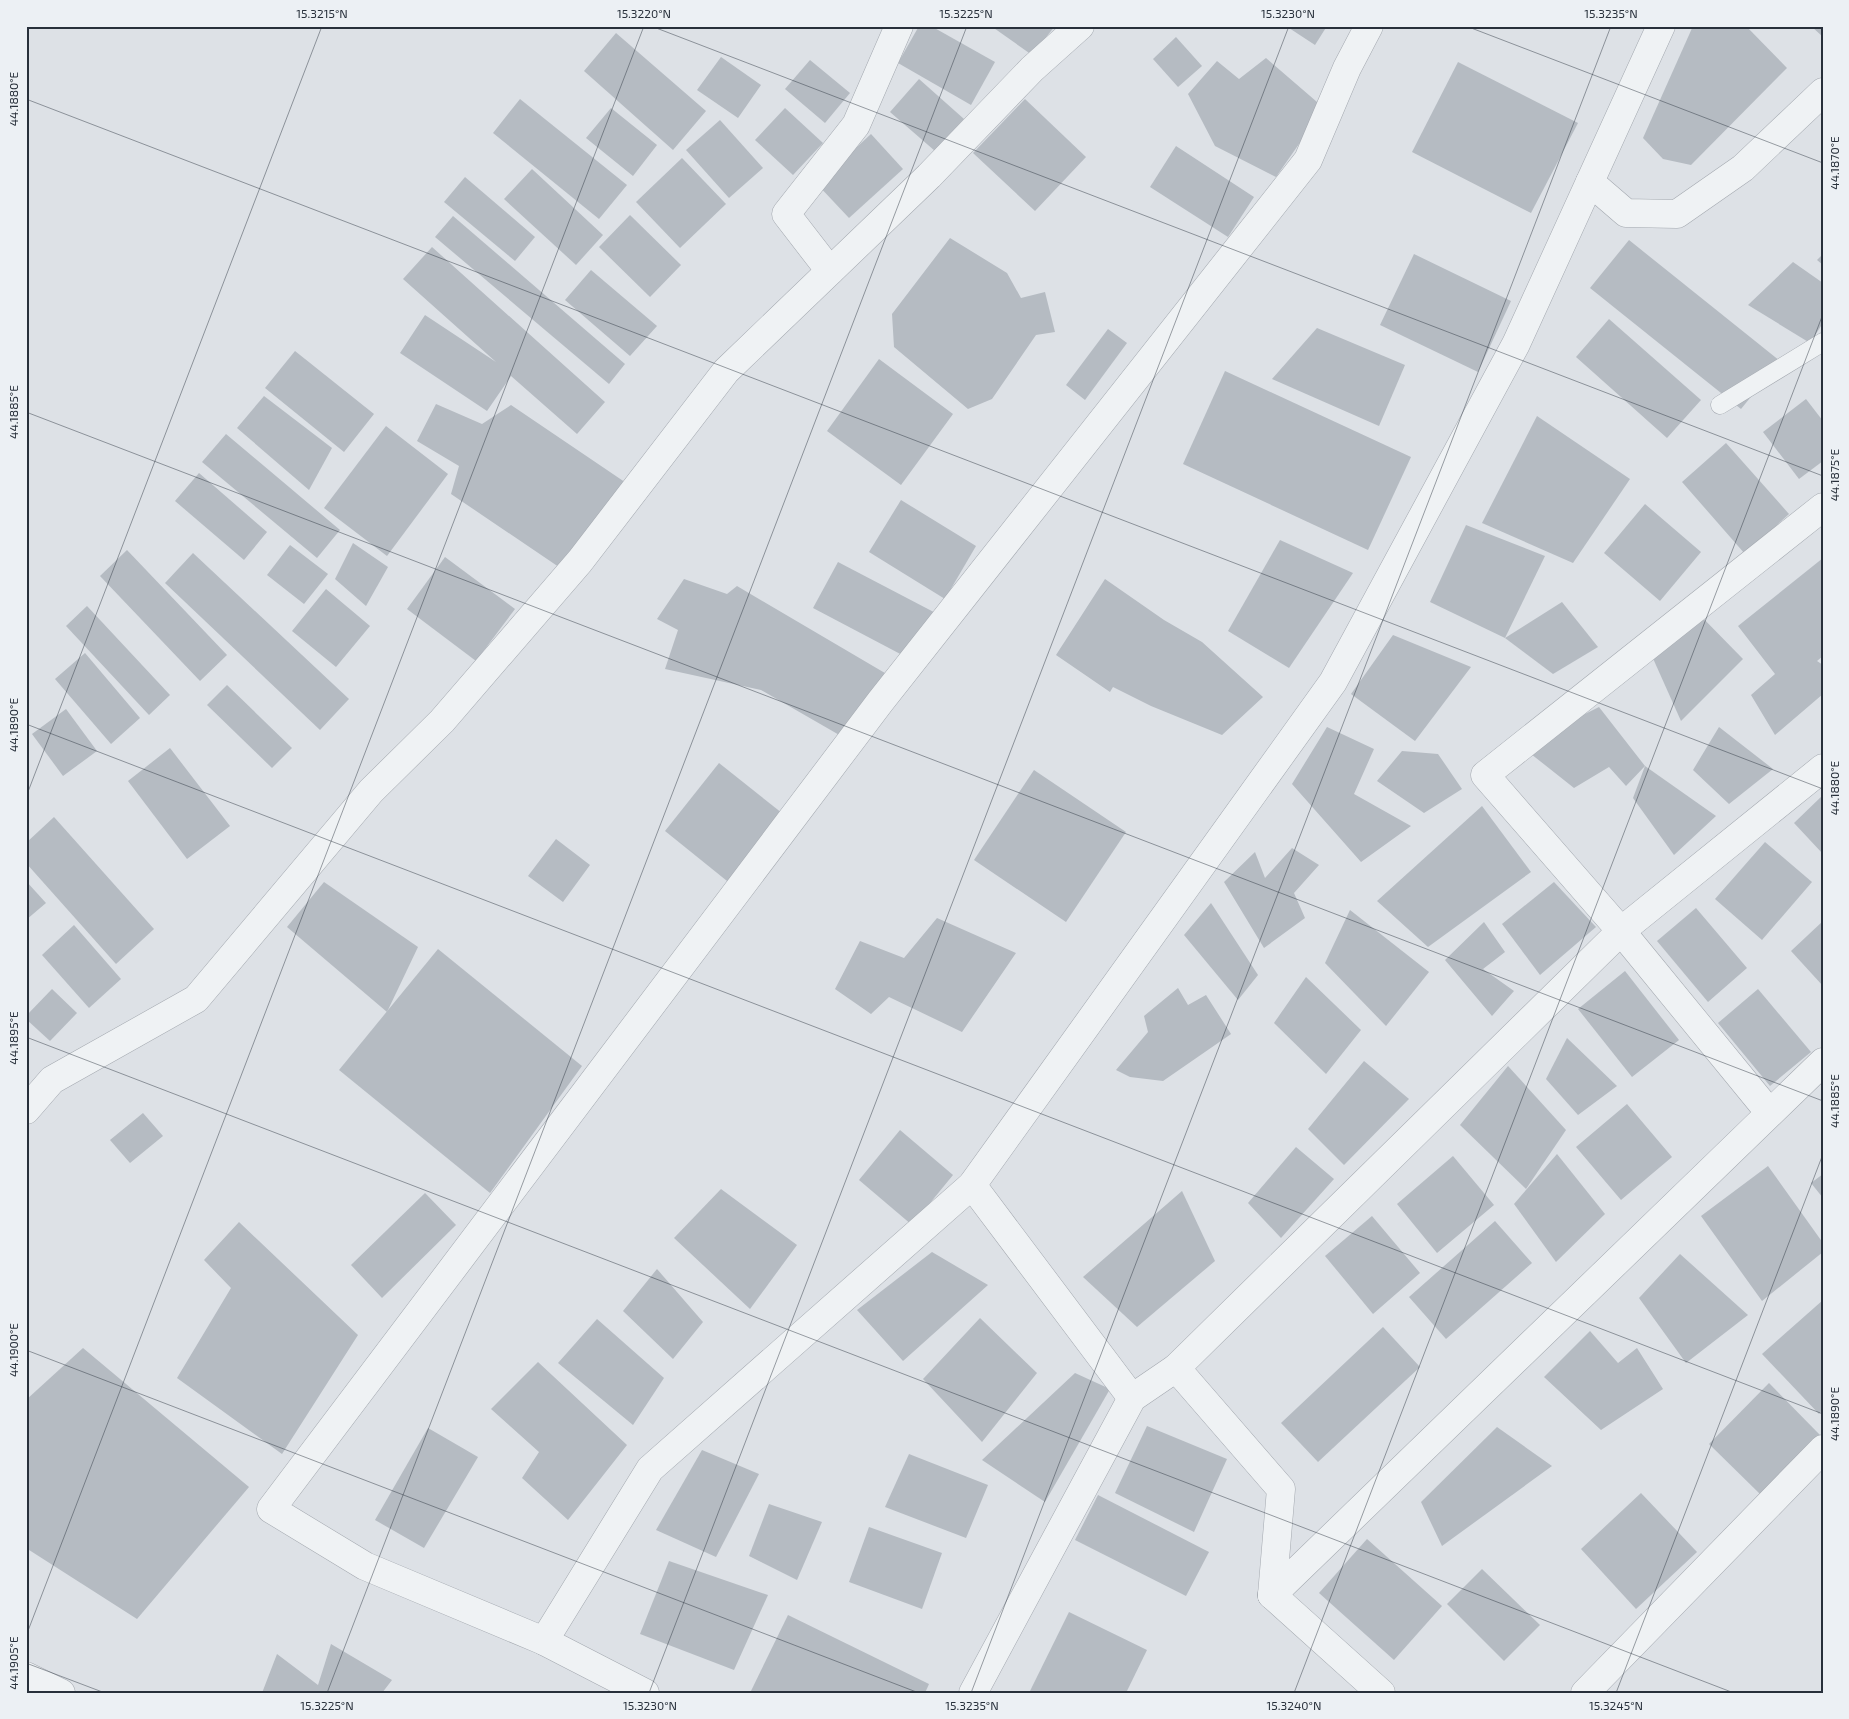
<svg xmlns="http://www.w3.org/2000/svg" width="1849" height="1719" viewBox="0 0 1849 1719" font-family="'Exo 2',sans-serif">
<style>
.building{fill:#b5bbc2}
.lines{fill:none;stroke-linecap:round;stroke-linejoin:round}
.lane-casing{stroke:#a3a8af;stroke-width:19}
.street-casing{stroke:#a3a8af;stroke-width:29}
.lane{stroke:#eff2f4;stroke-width:18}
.street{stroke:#eff2f4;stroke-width:28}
.ticks{fill:none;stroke:#28303b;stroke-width:1;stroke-opacity:0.45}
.neatline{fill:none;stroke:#28303b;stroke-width:2}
.ticks-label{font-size:12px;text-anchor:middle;fill:#28303b}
</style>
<rect width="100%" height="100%" fill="#dde1e6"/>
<g class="building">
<path d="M919 26H931L995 62 971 105 898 63Z"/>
<path d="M991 26H1055L1032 55Z"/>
<path d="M1286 26H1327L1315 45Z"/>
<path d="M1693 26H1746L1787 68 1691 165 1663 159 1643 138Z"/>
<path d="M1811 26H1823V37Z"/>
<path d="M616 33 706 111 673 150 584 71Z"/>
<path d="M1176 37 1202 66 1178 87 1153 59Z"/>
<path d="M721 57 761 85 738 118 697 90Z"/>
<path d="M1266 58 1324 108 1276 177 1215 146 1188 94 1217 61 1239 79Z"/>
<path d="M810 60 850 93 825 123 785 89Z"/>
<path d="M1458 62 1578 123 1531 213 1412 152Z"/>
<path d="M919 79 964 119 935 151 890 112Z"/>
<path d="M520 99 627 185 599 219 493 133Z"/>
<path d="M1025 99 1086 157 1035 211 973 153Z"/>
<path d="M611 108 657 145 633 176 586 138Z"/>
<path d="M785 108 823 143 793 175 755 140Z"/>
<path d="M720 120 763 168 729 198 686 150Z"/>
<path d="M871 134 903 169 849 218 817 184Z"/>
<path d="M1176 146 1254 197 1228 237 1150 187Z"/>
<path d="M682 158 726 204 680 248 636 202Z"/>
<path d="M532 169 603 235 576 265 504 199Z"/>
<path d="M465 177 535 237 515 261 444 202Z"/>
<path d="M630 215 681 265 650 297 599 247Z"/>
<path d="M453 216 625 364 609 384 435 237Z"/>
<path d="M950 238 1007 273 1021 298 1045 292 1055 332 1036 335 992 399 968 409 894 347 892 314Z"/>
<path d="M1629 240 1780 361 1741 409 1590 288Z"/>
<path d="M432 247 605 402 577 434 511 376 487 411 400 353 425 315 496 362 403 279Z"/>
<path d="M1414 254 1511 301 1478 372 1380 325Z"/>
<path d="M1823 254V265L1817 260Z"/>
<path d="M1793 262 1823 283V323L1810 343 1748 305Z"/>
<path d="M591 270 657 326 630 356 565 300Z"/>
<path d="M1609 319 1701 400 1667 438 1576 357Z"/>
<path d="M1317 328 1405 365 1379 426 1272 379Z"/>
<path d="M1108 329 1127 343 1085 400 1066 385Z"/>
<path d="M295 351 374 414 344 452 265 388Z"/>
<path d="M879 359 953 414 901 485 827 431Z"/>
<path d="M1225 371 1411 457 1368 550 1183 464Z"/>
<path d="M264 396 332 448 309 490 237 428Z"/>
<path d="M1806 399 1823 421V461L1799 479 1763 432Z"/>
<path d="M436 404 482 424 511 405 641 493 581 582 451 494 459 466 417 441Z"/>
<path d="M1537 416 1630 479 1573 563 1482 523Z"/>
<path d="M386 426 448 474 387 556 324 508Z"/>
<path d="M226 434 340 530 317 558 202 462Z"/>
<path d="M1726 443 1789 514 1745 554 1682 482Z"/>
<path d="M199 473 267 532 244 560 175 501Z"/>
<path d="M901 500 976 546 945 599 869 552Z"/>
<path d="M1645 504 1701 552 1660 601 1604 553Z"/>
<path d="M1466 525 1545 556 1505 638 1430 602Z"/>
<path d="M1280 540 1353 573 1289 668 1228 631Z"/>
<path d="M353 543 388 567 366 606 335 579Z"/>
<path d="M290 545 328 574 304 604 267 575Z"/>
<path d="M127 550 227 655 200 681 100 576Z"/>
<path d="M193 553 349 699 320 730 165 583Z"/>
<path d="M445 557 515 609 476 661 407 609Z"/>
<path d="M1823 558V656L1817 661 1823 665V694L1775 735 1751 695 1775 674 1738 626Z"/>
<path d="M838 562 949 620 925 667 813 608Z"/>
<path d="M684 579 727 594 737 586 890 676 848 740 761 690 665 669 678 630 657 619Z"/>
<path d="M1105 579 1164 620 1202 642 1263 697 1222 735 1151 706 1113 687 1110 692 1056 655Z"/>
<path d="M326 589 370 626 336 667 292 631Z"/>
<path d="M1562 602 1598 647 1553 674 1505 638Z"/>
<path d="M87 606 170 695 149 715 66 626Z"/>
<path d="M1693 608 1743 659 1681 721 1647 645Z"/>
<path d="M1393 635 1471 667 1415 741 1351 694Z"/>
<path d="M85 653 140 718 111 744 55 679Z"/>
<path d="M227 685 292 748 272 768 207 705Z"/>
<path d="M1599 707 1645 766 1626 786 1609 767 1574 788 1521 746Z"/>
<path d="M66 709 97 751 63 776 32 734Z"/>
<path d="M1327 727 1374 749 1354 794 1411 826 1361 862 1292 784Z"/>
<path d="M1719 727 1773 769 1729 804 1693 770Z"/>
<path d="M170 748 230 826 187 859 128 781Z"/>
<path d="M1402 751 1438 754 1462 789 1424 813 1377 781Z"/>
<path d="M719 763 787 817 732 885 665 831Z"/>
<path d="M1645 766 1716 816 1674 855 1633 798Z"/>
<path d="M1034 770 1126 832 1066 922 974 860Z"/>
<path d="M1823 795V854L1794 823Z"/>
<path d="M1482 806 1531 872 1428 947 1377 901Z"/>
<path d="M54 817 154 929 116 964 26 863V843Z"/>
<path d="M556 839 590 865 563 902 528 876Z"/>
<path d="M1765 842 1812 882 1762 940 1715 899Z"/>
<path d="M1292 848 1319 865 1294 893 1305 918 1264 948 1224 882 1255 852 1265 878Z"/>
<path d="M26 881 46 903 26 920Z"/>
<path d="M324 882 418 947 387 1012 287 927Z"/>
<path d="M1554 882 1596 927 1540 975 1502 924Z"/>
<path d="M1211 903 1258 975 1238 1000 1184 935Z"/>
<path d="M1696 908 1747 968 1708 1002 1657 941Z"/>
<path d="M1350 910 1429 972 1386 1026 1325 963Z"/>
<path d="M937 918 1016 953 962 1032 889 997 871 1014 835 989 860 941 904 958Z"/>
<path d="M1823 921V986L1791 951Z"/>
<path d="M1484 922 1505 952 1483 969 1514 991 1492 1016 1445 960Z"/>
<path d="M74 925 121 979 89 1008 42 955Z"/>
<path d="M438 949 582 1066 490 1193 339 1070Z"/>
<path d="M1625 971 1679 1040 1632 1077 1578 1009Z"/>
<path d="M1306 977 1361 1030 1326 1074 1274 1023Z"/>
<path d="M1178 988 1188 1005 1206 995 1231 1034 1163 1081 1130 1077 1116 1070 1148 1032 1144 1016Z"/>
<path d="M52 989 77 1013 50 1041 26 1019V1016Z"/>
<path d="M1758 989 1811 1052 1770 1086 1718 1023Z"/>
<path d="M1567 1038 1617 1086 1578 1115 1546 1079Z"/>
<path d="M1364 1061 1409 1099 1344 1165 1308 1129Z"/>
<path d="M1508 1066 1566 1130 1526 1189 1460 1125Z"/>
<path d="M1627 1104 1672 1157 1621 1200 1576 1147Z"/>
<path d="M143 1113 163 1136 130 1163 110 1140Z"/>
<path d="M900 1130 953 1175 912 1225 859 1180Z"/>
<path d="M1296 1147 1334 1179 1281 1238 1248 1203Z"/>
<path d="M1557 1154 1605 1214 1556 1262 1514 1204Z"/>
<path d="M1453 1156 1494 1205 1437 1253 1397 1204Z"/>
<path d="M1768 1166 1823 1243V1252L1762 1301 1701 1216Z"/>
<path d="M1823 1174V1198L1811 1183Z"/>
<path d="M721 1189 797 1245 750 1309 674 1238Z"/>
<path d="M1182 1191 1215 1261 1137 1327 1083 1277Z"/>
<path d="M425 1193 456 1225 382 1298 351 1265Z"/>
<path d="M1372 1216 1420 1273 1373 1314 1325 1256Z"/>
<path d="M1495 1221 1532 1263 1446 1339 1409 1297Z"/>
<path d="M239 1222 358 1335 282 1454 177 1378 231 1288 204 1260Z"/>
<path d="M932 1252 988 1285 903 1361 857 1310Z"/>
<path d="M1680 1254 1748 1315 1686 1363 1639 1298Z"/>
<path d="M657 1269 703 1322 673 1359 623 1311Z"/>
<path d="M1823 1300V1409L1819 1414 1762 1354Z"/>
<path d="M980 1318 1037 1373 982 1442 923 1379Z"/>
<path d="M597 1319 664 1378 633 1425 558 1363Z"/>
<path d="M1383 1327 1420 1367 1318 1462 1281 1423Z"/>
<path d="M1590 1331 1618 1363 1637 1348 1663 1389 1601 1430 1544 1377Z"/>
<path d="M83 1348 249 1487 137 1619 26 1548V1400Z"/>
<path d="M538 1362 627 1445 568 1520 522 1478 539 1452 491 1409Z"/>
<path d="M1075 1373 1110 1389 1045 1502 982 1460Z"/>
<path d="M1769 1383 1820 1435 1761 1495 1709 1444Z"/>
<path d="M1147 1426 1227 1459 1194 1532 1115 1493Z"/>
<path d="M1497 1427 1552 1466 1442 1546 1421 1502Z"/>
<path d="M428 1428 478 1457 424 1548 375 1520Z"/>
<path d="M702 1450 759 1474 716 1557 656 1530Z"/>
<path d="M909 1454 988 1485 966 1538 885 1507Z"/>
<path d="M1641 1493 1697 1552 1636 1609 1581 1549Z"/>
<path d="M1098 1495 1209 1552 1186 1596 1075 1540Z"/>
<path d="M769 1504 822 1522 797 1580 749 1556Z"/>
<path d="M869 1527 942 1553 922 1609 849 1582Z"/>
<path d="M1367 1539 1442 1606 1394 1660 1319 1593Z"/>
<path d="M669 1561 768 1595 734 1670 640 1634Z"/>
<path d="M1482 1569 1540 1625 1504 1661 1447 1604Z"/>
<path d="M1069 1612 1147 1650 1126 1693H1029Z"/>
<path d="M788 1615 929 1684 925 1693H750Z"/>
<path d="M331 1644 392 1680 382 1693H262L277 1654 318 1685Z"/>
</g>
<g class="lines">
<g class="lane-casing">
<path id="lane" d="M1720 405 1823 342"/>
</g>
<g class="street-casing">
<g id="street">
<path d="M1590 182 1626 213 1677 214 1743 168 1823 92"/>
<path d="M830 271 786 214 856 125 899 26"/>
<path d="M26 1110 52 1080 196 999 371 791 442 721 580 561 726 371 929 176 1032 69 1080 26"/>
<path d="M1769 1112 1621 931 1485 775 1823 507"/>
<path d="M972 1185 1132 1398"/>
<path d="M1176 1368 1281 1489 1272 1595"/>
<path d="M1272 1595 1823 1062"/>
<path d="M1272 1595 1381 1693"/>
<path d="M544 1641 650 1469 972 1185 1333 682 1516 344 1661 26"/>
<path d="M26 1676 61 1693"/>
<path d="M645 1693 544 1641 365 1566 271 1509 880 702 1308 160 1347 68 1369 26"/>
<path d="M973 1693 1132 1398 1176 1368 1621 931 1823 768"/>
<path d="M1585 1693 1823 1449"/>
</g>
</g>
<use href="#lane" class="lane"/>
<use href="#street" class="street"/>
</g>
<path class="ticks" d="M651 26 1823 476M1466 26 1823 163M26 99 1823 789M26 412 1823 1101M26 724 1823 1414M26 797 322 26M26 1037 1734 1693M26 1350 919 1693M26 1636 644 26M26 1663 105 1693M327 1693 967 26M649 1693 1289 26M971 1693 1611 26M1294 1693 1823 314M1616 1693 1823 1154"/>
<rect width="1849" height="1719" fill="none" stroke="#ecf0f4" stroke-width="55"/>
<rect x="28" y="28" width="1794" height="1664" class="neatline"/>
<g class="ticks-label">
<text x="322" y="18">15.3215°N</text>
<text x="644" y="18">15.3220°N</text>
<text x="966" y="18">15.3225°N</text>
<text x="1288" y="18">15.3230°N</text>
<text x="1611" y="18">15.3235°N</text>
<text transform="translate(14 99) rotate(-90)" y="4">44.1880°E</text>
<text transform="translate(1835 163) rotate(-90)" y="4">44.1870°E</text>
<text transform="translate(14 412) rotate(-90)" y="4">44.1885°E</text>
<text transform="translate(1835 475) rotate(-90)" y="4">44.1875°E</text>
<text transform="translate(14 725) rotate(-90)" y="4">44.1890°E</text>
<text transform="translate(1835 788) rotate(-90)" y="4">44.1880°E</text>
<text transform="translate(14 1038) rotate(-90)" y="4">44.1895°E</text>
<text transform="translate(1835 1101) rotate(-90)" y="4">44.1885°E</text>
<text transform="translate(14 1350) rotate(-90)" y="4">44.1900°E</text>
<text transform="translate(1835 1414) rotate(-90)" y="4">44.1890°E</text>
<text transform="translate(14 1663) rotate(-90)" y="4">44.1905°E</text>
<text x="327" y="1710">15.3225°N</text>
<text x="650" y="1710">15.3230°N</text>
<text x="972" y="1710">15.3235°N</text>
<text x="1294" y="1710">15.3240°N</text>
<text x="1616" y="1710">15.3245°N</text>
</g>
</svg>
